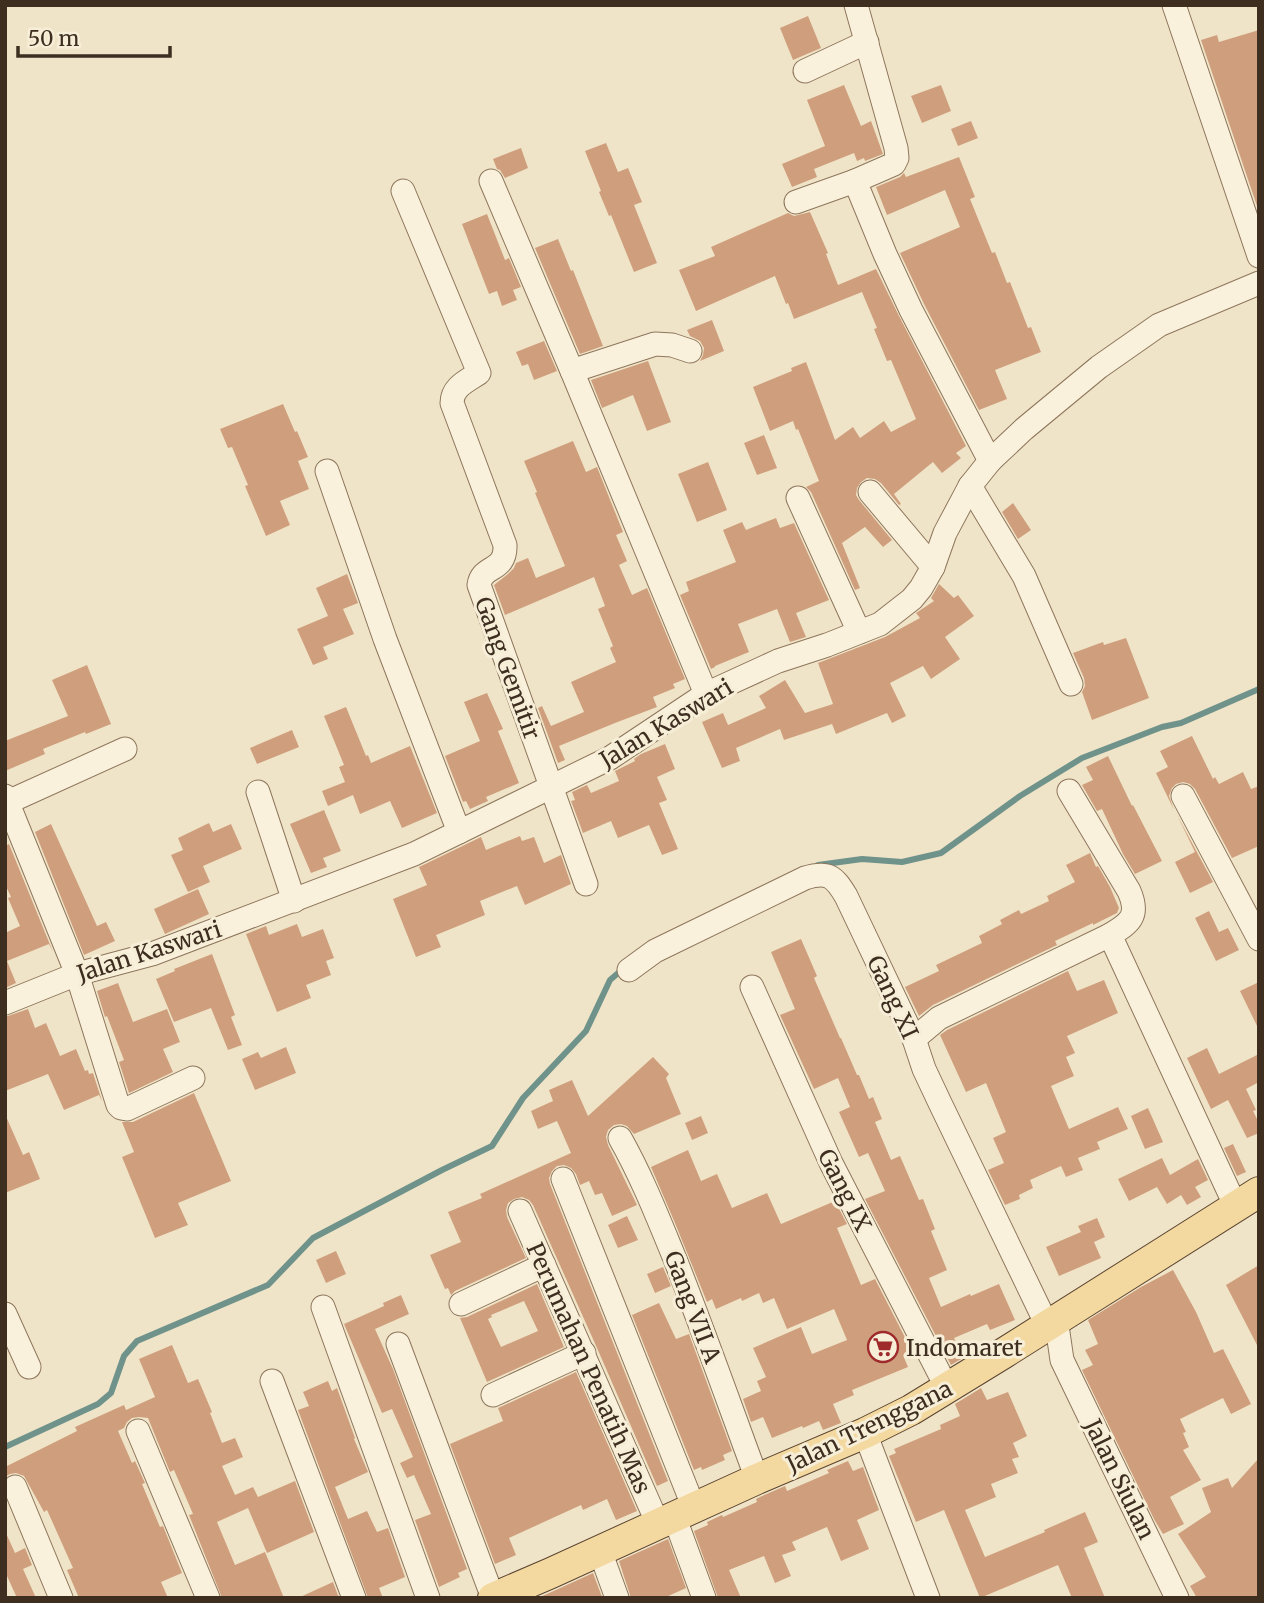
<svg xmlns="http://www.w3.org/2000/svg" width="1264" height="1603" viewBox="0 0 1264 1603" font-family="Merriweather,serif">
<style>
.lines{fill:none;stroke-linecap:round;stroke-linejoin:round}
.stream{stroke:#6f938a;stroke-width:6}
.building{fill:#cf9f7d;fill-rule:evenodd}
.minor-casing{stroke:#8d765c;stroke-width:25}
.major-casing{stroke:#5b4430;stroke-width:32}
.minor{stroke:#faf1dc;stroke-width:23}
.major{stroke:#f3d9a0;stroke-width:30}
.labels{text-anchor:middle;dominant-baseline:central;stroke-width:6;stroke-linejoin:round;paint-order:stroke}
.street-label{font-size:23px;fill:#3d2e20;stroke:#f7eed8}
.poi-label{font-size:23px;fill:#3d2e20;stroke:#f7eed8;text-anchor:start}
</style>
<rect width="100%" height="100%" fill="#f0e4c8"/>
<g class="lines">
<g class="stream">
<path d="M818 865 862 859 902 862 941 853 1020 796 1082 758 1162 727 1181 723 1259 689"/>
<path d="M5 1447 98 1404 111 1393 124 1356 137 1341 268 1285 313 1238 442 1170 492 1146 523 1098 586 1031 610 980 624 968"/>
</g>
</g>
<g class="building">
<path d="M808 16 821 48 793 60 780 28Z"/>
<path d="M1259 30V212L1201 40 1217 35 1219 42Z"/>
<path d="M844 85 861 126 871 121 883 154 865 161 864 158 857 161 854 153 814 169 817 177 792 187 782 164 825 146 807 100Z"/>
<path d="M941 85 951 111 922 123 911 96Z"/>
<path d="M971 121 978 138 958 146 951 129Z"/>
<path d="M606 143 618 172 628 168 642 202 634 205 657 263 634 272 611 215 609 216 599 192 601 191 585 151Z"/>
<path d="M521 148 528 168 505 178 500 170 497 169 493 159Z"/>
<path d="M959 157 975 197 970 199 992 253 995 252 1007 283 1010 282 1028 328 1031 327 1041 352 995 370 1007 399 979 410 924 304 900 253 960 227 945 190 887 215 876 187 900 177 904 173 906 177Z"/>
<path d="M810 212 828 253 826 254 838 285 876 269 899 316 966 446 956 453 961 458 942 473 933 462 894 494 901 504 899 505 881 483 875 479 867 478 861 482 857 488 856 495 859 500 892 540 883 547 865 527 842 543 860 588 855 590 811 492 806 487 819 481 798 429 796 430 793 421 770 431 753 387 792 371 791 368 806 362 835 440 853 427 860 438 884 421 891 432 916 419 891 360 887 361 874 329 877 328 864 297 862 292 794 319 788 303 786 304 775 276 696 311 679 270 715 256 711 247 788 213 794 216Z"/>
<path d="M487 214 505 260 509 258 521 287 513 290 517 300 502 306 497 291 489 294 462 224Z"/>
<path d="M558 239 571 271 573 270 603 346 580 354 535 248Z"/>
<path d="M712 320 724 351 700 361 703 355 704 348 700 341 690 336 687 330Z"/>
<path d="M544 341 557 371 534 380 528 364 522 366 516 352Z"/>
<path d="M648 361 671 422 647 431 633 395 602 408 591 380Z"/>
<path d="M283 404 295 432 297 431 308 457 298 461 309 489 280 501 290 525 266 536 245 486 248 485 232 447 228 448 220 429Z"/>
<path d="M764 435 777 468 757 475 744 443Z"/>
<path d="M573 441 586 472 597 467 623 532 616 535 627 561 619 565 632 595 647 588 685 679 673 684 675 688 653 697 657 707 615 723 559 746 565 760 558 763 538 708 542 706 551 726 584 712 571 682 616 662 610 648 613 646 598 609 605 606 594 577 505 615 494 585 508 574 514 568 516 563 528 558 536 578 565 566 535 493 537 492 524 461Z"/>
<path d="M708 462 727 510 697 522 678 474Z"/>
<path d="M1013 503 1031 530 1018 539 1002 512Z"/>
<path d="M776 518 780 528 794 523 829 600 796 613 806 637 790 642 777 609 738 624 749 652 715 666V667L711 669 680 595 689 591 686 582 736 562 723 530 742 522 746 530Z"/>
<path d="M347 574 358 603 343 609 354 634 323 647 328 659 313 665 297 629 328 616 316 588Z"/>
<path d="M939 584 954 598 958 595 974 616 945 637 960 659 931 679 923 666 890 683 906 716 892 723 887 713 836 734 832 724 784 740 780 729 736 748 740 761 722 768 702 722 723 713 728 725 766 708 759 696 785 680 805 713 833 704 818 663 885 637 920 618 916 613 934 601 931 598Z"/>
<path d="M1126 638 1149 698 1092 720 1082 692 1085 686 1084 678 1073 653 1103 642 1104 645Z"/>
<path d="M87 665 111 724 86 734 85 732 43 749 45 754 5 771V741L68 716 52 680Z"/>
<path d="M487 693 503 729 498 731 519 783 486 797 488 801 470 809 466 801 463 802 445 756 480 741 464 702Z"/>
<path d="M346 707 366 756 368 755 371 763 410 746 437 813 402 828 390 801 360 814 353 795 328 806 322 791 345 782 339 767 344 765 324 716Z"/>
<path d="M292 730 299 747 257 764 250 748Z"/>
<path d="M1192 736 1213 779 1215 777 1219 784 1243 772 1251 789 1259 786V846L1232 858 1195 789 1190 784 1183 782 1176 784 1172 788 1169 796 1174 810 1156 773 1168 767 1160 751Z"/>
<path d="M665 744 675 769 657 777 667 800 659 803 678 849 662 855 649 825 618 838 611 821 583 833 571 801 575 800 572 792 587 785 591 793 619 781 615 771 635 761 634 759 641 754Z"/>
<path d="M1108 756 1132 806 1133 805 1162 861 1135 874 1123 854 1102 809 1097 811 1082 785 1093 780 1086 767Z"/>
<path d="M324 810 341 851 323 858 327 867 311 873 290 824Z"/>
<path d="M1177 815 1213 882 1190 893 1175 862 1195 852Z"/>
<path d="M209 823 213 832 231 824 242 849 203 866 210 882 188 892 171 855 183 850 178 838Z"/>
<path d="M51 824 97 926 106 922 115 941 84 955 35 832Z"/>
<path d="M520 836 522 841 534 837 544 863 561 855 571 884 525 905 517 886 480 901 485 915 436 935 441 947 416 957 393 899 427 885 419 867 481 837 486 850Z"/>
<path d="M9 844 53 952 49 944 7 961 16 983 5 988V933L20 926 8 898 11 897 5 884V846Z"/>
<path d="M1090 853 1096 867 1098 866 1110 887 1119 908 1117 913 1093 925V923L1055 941 1057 945 933 1005 919 1016 905 987 939 971 936 965 982 943 979 936 1002 924 1000 920 1019 910 1021 914 1049 901 1047 896 1075 882 1066 865Z"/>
<path d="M198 889 209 914 165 934 154 909Z"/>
<path d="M1209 911 1219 932 1228 928 1239 950 1216 961 1195 918Z"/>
<path d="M297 924 302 937 323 929 334 958 326 961 331 975 306 985 311 998 277 1012 246 934 266 926 269 935Z"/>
<path d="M801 939 817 976 814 978 840 1038H841L857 1075H859L869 1099 873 1097 882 1119 875 1122 891 1160 900 1156 919 1200 923 1199 935 1229 931 1231 947 1270 929 1278 941 1307 970 1294 971 1296 999 1284 1015 1320 990 1330 987 1324 954 1338 963 1358 951 1365 865 1199 885 1191 868 1153 859 1157 839 1112 850 1107 838 1078 814 1089 780 1015 795 1009 771 952Z"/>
<path d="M212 954 235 1015 231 1017 242 1045 228 1050 211 1008 174 1022 156 979 175 971 174 969Z"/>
<path d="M1068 971 1077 991 1104 980 1118 1013 1067 1036 1075 1053 1066 1057 1074 1076 1051 1086 1069 1129 1118 1107 1128 1129 1097 1142 1100 1149 1078 1158 1083 1170 1066 1177 1061 1166 1030 1180 1033 1188 1019 1195 1020 1199 1005 1205 988 1170 1004 1163 993 1138 1006 1132 986 1083 966 1092 940 1035 947 1030Z"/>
<path d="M1259 982V1030L1240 991Z"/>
<path d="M118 983 133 1022 167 1009 180 1042 163 1049 173 1072 129 1093 119 1062 124 1060 107 1016 105 1017 97 991Z"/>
<path d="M28 1009 35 1028 46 1023 60 1056 76 1049 85 1071 88 1070 89 1074 93 1073 102 1101 99 1095 64 1110 48 1074 5 1091V1017Z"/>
<path d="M286 1047 296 1073 255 1090 242 1059 258 1052 261 1058Z"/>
<path d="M1207 1048 1219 1074 1259 1054V1082L1246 1089 1256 1110 1253 1111 1259 1123V1133L1247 1138 1228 1100 1211 1109 1187 1058Z"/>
<path d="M653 1057 669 1074 666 1078 681 1114 634 1134 627 1126 621 1124 614 1125 608 1130 606 1137 608 1145 637 1205 612 1216 602 1193 595 1195 589 1181 580 1185 576 1174 571 1168 564 1165 557 1166 552 1171 549 1178 550 1184 668 1481 657 1486 597 1348 533 1205 529 1200 522 1197 514 1199 508 1203 506 1210 507 1217 526 1258 455 1291 451 1295 448 1288 445 1289 430 1255 461 1242 448 1212 482 1198 480 1194 571 1153 557 1121 538 1129 531 1111 553 1101 549 1090 572 1080 588 1116Z"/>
<path d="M194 1093 231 1181 178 1203 188 1225 155 1238 122 1157 134 1152 122 1122H133Z"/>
<path d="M1148 1108 1163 1142 1145 1149 1131 1116Z"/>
<path d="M5 1114 23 1155 29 1152 40 1179 5 1193Z"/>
<path d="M701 1116 708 1133 692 1140 685 1123Z"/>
<path d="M1233 1144 1246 1172 1237 1176 1224 1148Z"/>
<path d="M688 1150 701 1181 717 1174 732 1208 767 1193 781 1224 835 1201 847 1224 837 1228 861 1285 875 1279 912 1351 903 1355 908 1367 852 1390 854 1395 833 1404 841 1423 823 1430 819 1421 803 1428 802 1426 772 1438 763 1417 751 1422 743 1399 761 1391 757 1381 766 1377 753 1348 801 1327 812 1354 847 1340 834 1309 787 1329 774 1298 763 1303 759 1293 742 1301 741 1298 716 1309 712 1299 707 1302 675 1223 651 1167Z"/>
<path d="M1162 1158 1170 1175 1198 1159 1208 1180 1195 1187 1201 1197 1187 1205 1181 1195 1167 1204 1157 1187 1129 1201 1118 1179Z"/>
<path d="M627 1216 638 1240 618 1248 608 1225Z"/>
<path d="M1097 1218 1105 1237 1094 1242 1101 1258 1059 1276 1046 1247 1081 1232 1078 1226Z"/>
<path d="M336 1251 346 1274 326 1283 316 1260Z"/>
<path d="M1259 1265V1349L1226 1285Z"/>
<path d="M663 1267 671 1286 655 1293 647 1274Z"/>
<path d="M1173 1270 1196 1312 1214 1353 1223 1349 1251 1404 1231 1414 1223 1398 1180 1419 1186 1432 1183 1433 1189 1447 1183 1450 1201 1480 1170 1497 1184 1524 1163 1534 1154 1519 1082 1370 1093 1365 1085 1350 1098 1344 1088 1320 1141 1287Z"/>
<path d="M537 1284 564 1347 487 1382 460 1318 467 1317ZM524 1301 538 1331 501 1347 488 1319 492 1317 491 1315Z"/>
<path d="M401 1295 409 1314 375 1329 393 1369 467 1569 458 1573 460 1577 439 1587 415 1520 431 1514 414 1475 407 1478 400 1463 413 1457 392 1409 382 1413 344 1324 384 1306 383 1303Z"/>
<path d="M659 1303 676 1339 689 1334 732 1451 723 1455 725 1460 702 1470 701 1467 694 1470 632 1315Z"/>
<path d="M172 1345 188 1383 198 1379 212 1412 210 1413 222 1443 235 1438 243 1457 222 1466 235 1495 253 1487 258 1497 295 1481 314 1532 267 1553 248 1508 217 1522 235 1565 265 1552 284 1598H222L189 1515 193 1514 174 1470 170 1472 148 1418 139 1417 132 1418 127 1422 124 1428 118 1431 132 1463 135 1461 145 1483 142 1484 160 1527 163 1526 182 1573 161 1582 168 1598H79L67 1570 73 1568 47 1510 44 1512 24 1476 16 1473 10 1474 5 1477V1467L77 1431 75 1427 124 1405 126 1410 155 1397 139 1359Z"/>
<path d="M576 1372 637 1511 616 1520 607 1499 583 1510 581 1505 509 1538 516 1555 495 1564 450 1444 503 1421 498 1408Z"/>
<path d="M328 1381 332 1391 337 1388 355 1438 354 1439 368 1472 335 1487 348 1519 367 1511 377 1532 388 1528 405 1577 379 1588 383 1598H368L298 1410 309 1406 303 1392Z"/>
<path d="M981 1388 987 1400 1008 1392 1027 1436 1013 1443 1019 1457 1012 1459 1018 1473 991 1484 996 1497 965 1510 985 1557 1045 1532 1044 1530 1085 1512 1098 1542 1084 1548 1105 1598H1072L1058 1565 980 1598 944 1510 916 1522 889 1456 896 1453 894 1449 941 1429 940 1425 960 1416 955 1404Z"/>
<path d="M1259 1458V1598H1197L1190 1586 1206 1577 1178 1534 1211 1512 1202 1488 1228 1478 1232 1488Z"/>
<path d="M848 1461 853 1471 863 1467 879 1510 857 1520 869 1549 841 1561 827 1527 792 1542 796 1550 782 1555 791 1576 775 1583 764 1556 729 1570 741 1598H718L694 1531 708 1525 707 1522 722 1515 723 1517 757 1502 756 1499 762 1496 785 1486 787 1491 829 1473 827 1470Z"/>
<path d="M5 1531 15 1553 25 1548 32 1565 23 1569 36 1598H17L7 1576 5 1577Z"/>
<path d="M668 1539 686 1588 664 1598H631L619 1561Z"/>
<path d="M593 1573 602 1597 538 1598 558 1589Z"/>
<path d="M333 1582 339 1598H298Z"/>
</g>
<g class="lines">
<g class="minor-casing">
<g id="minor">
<path d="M856 5 896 148 897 158 894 164 855 181 885 254 911 310 990 461"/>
<path d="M1174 5 1259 256"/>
<path d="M805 71 867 42"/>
<path d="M491 181 572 371 706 694"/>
<path d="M403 191 479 373C467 381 452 387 452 403L505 545C506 573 482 564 479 585L586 884"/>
<path d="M796 202 855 181"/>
<path d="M572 371 655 344 672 345 690 351"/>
<path d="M327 471 385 639 459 832"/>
<path d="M970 486 1024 576 1071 684"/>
<path d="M870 492 933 567"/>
<path d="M798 498 859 632"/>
<path d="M258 792 294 901"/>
<path d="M5 796 77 974 118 1105 121 1108 127 1109 193 1078"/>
<path d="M1183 796 1259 939"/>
<path d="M8 802 125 749"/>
<path d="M1110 935 1236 1207"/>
<path d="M629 970 655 951 805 878C828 871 834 876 846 896L914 1039 924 1069 940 1103 1047 1325"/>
<path d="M752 987 831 1163 947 1388"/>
<path d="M5 1003 77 974 152 954 414 854 610 758 706 694 778 661 827 645 880 624 912 599 921 588 933 567 945 533 970 486 990 461 1024 429 1099 367 1159 325 1259 283"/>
<path d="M914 1039 939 1018 1110 935C1130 923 1140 916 1129 891L1069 791"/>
<path d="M620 1138C642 1177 658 1218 675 1259 704 1332 730 1406 757 1479"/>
<path d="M563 1179 694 1508"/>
<path d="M520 1211 658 1524"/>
<path d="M461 1304 544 1265"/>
<path d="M323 1307 428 1598"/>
<path d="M5 1314 29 1367"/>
<path d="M1056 1319 1062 1360 1177 1598"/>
<path d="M398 1344 493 1598"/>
<path d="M272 1381 354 1598"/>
<path d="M493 1395 584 1353"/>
<path d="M138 1431 208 1598"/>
<path d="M865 1433 928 1598"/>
<path d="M15 1487 61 1598"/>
<path d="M674 1516 704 1598"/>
<path d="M600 1551 617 1598"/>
</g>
</g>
<g class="major-casing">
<path id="major" d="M493 1598 551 1573 757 1479 865 1433 911 1410 1004 1353 1259 1192"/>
</g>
<use href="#minor" class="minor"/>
<use href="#major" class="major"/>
</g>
<defs>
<g id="supermarket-ring" transform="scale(1.575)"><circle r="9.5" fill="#f7eed8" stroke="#9e2a2b" stroke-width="1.5"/><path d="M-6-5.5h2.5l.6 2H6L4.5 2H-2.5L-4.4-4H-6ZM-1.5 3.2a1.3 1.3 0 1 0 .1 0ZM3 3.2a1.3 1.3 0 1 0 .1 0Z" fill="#9e2a2b"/></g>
</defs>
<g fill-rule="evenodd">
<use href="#supermarket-ring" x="883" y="1347"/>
</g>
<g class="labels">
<g class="street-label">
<text transform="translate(508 668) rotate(70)">Gang Gemitir</text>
<text transform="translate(666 723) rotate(-31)">Jalan Kaswari</text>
<text transform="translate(149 951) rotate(-18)">Jalan Kaswari</text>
<text transform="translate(893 997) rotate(65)">Gang XI</text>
<text transform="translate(845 1190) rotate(63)">Gang IX</text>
<text transform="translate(693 1307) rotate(69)">Gang VII A</text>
<text transform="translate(589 1368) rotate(66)">Perumahan Penatih Mas</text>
<text transform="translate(869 1426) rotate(-26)">Jalan Trenggana</text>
<text transform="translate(1120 1479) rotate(64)">Jalan Siulan</text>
</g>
<g class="poi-label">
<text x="906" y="1347">Indomaret</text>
</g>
</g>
<rect width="1264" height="1603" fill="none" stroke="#3d2e20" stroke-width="14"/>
<path d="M18 46v10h152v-10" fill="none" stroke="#3d2e20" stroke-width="3.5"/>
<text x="28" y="46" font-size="21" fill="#3d2e20" stroke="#f7eed8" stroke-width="5" paint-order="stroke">50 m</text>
</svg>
